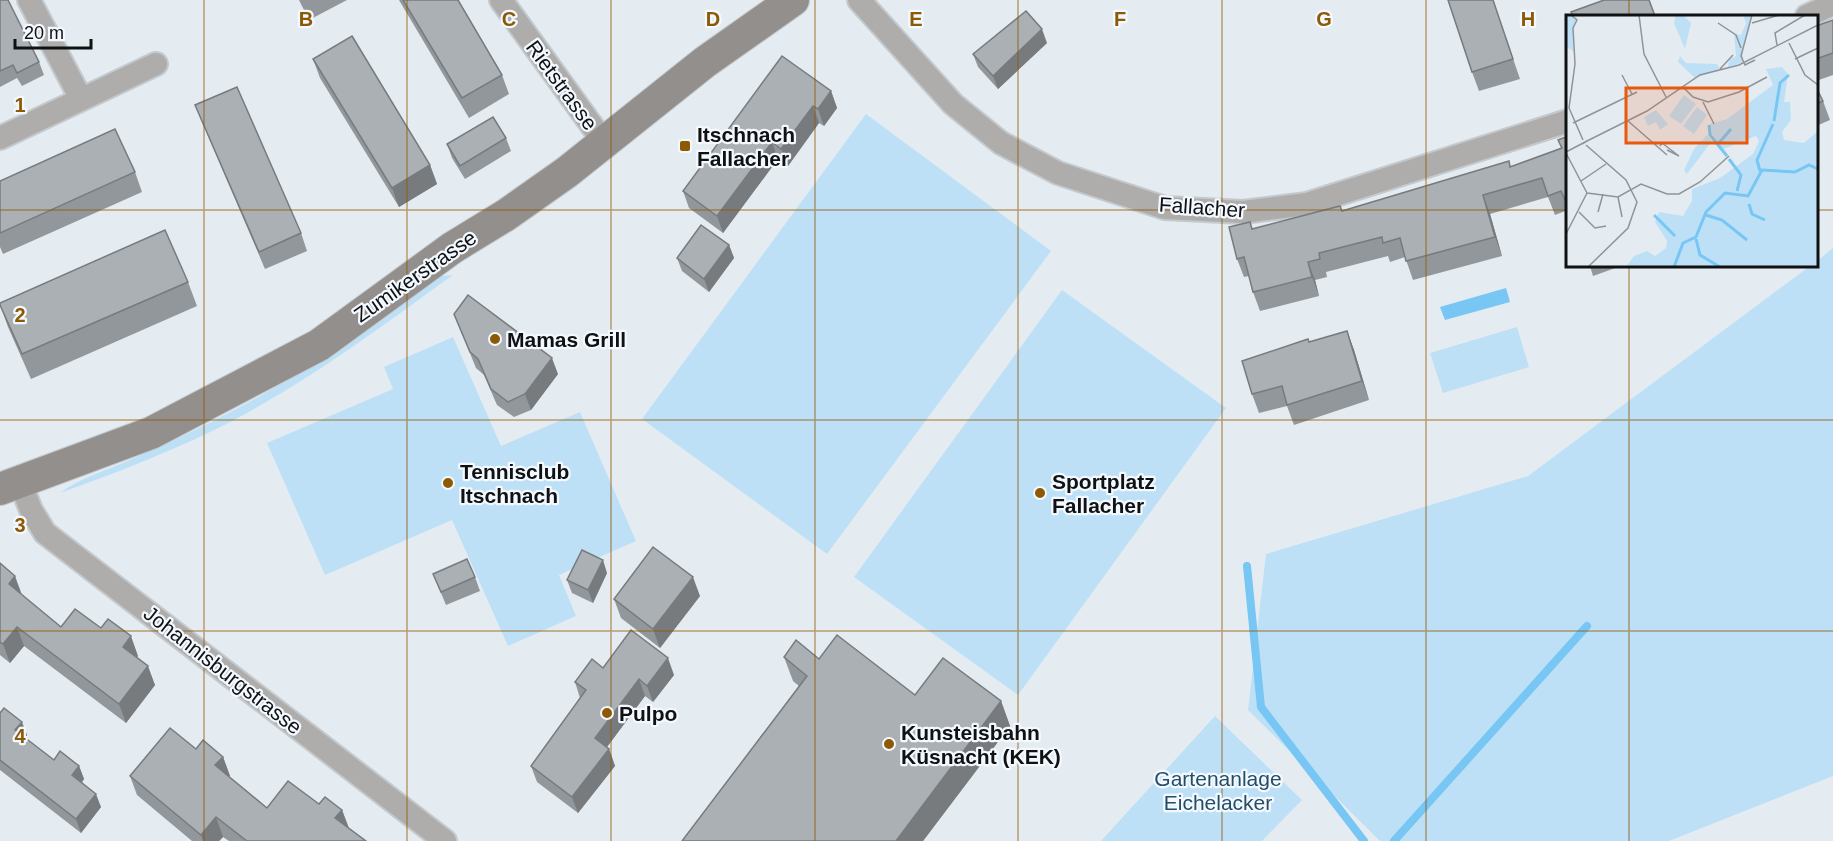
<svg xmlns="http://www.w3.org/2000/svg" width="1833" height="841" viewBox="0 0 1833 841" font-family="Helvetica,sans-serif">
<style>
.green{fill:#bee0f6}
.water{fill:#77c6f4}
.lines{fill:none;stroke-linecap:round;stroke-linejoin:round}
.stream{stroke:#77c6f4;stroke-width:8}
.minor-casing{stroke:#c3c9cd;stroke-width:26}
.secondary-casing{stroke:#c3c9cd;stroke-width:34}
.minor{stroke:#afadab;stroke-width:22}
.secondary{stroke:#928f8c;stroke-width:32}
.wall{fill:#92979b}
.shaded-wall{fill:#777b7e}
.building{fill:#aab0b4;stroke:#777b7e;stroke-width:1.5}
.grid{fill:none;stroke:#8c5905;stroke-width:1.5;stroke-opacity:0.55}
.poi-dot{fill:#8c5905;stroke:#f3f9fe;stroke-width:2}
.labels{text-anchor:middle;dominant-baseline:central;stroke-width:4.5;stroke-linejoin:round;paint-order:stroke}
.street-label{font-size:21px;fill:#0f1113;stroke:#f3f9fe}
.poi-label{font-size:21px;font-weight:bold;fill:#0f1113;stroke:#f3f9fe;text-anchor:start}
.park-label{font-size:21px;fill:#234e67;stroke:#f3f9fe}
.inset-river{fill:none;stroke:#77c6f4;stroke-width:3}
.inset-road{fill:none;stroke:#8f9498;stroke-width:1.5}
.view{fill:#e8590c;fill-opacity:0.15;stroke:#e8590c;stroke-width:3}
.inset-edge{fill:none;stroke:#0f1113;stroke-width:3}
.grid-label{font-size:20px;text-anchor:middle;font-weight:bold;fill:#8c5905;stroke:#f3f9fe;stroke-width:4.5;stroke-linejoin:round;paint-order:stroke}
</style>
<rect width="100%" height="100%" fill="#e5ecf1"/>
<g class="green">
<path d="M866 114 1051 251 827 554 642 419Z"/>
<path d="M1833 248V776L1669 841H1380L1248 710 1266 554 1528 476 1810 266H1816L1817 261Z"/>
<path d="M453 275C374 332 296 391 208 433 160 456 110 475 60 493 80 478 102 472 125 462 154 450 181 437 209 423 292 382 367 331 441 276Z"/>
<path d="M1062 290 1226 408 1018 695 854 577Z"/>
<path d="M1517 327 1529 367 1443 393 1430 353Z"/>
<path d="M453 337 501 446 580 412 636 541 559 575 576 616 508 646 452 520 325 575 267 443 393 389 384 367Z"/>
<path d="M1215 716 1302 800 1262 841H1101Z"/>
</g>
<path class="water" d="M1506 288 1510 302 1445 320 1440 307Z"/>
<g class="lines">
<g class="stream">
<path d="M1247 566 1261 707 1364 841"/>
<path d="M1394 841 1587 626"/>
</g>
<g class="minor-casing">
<g id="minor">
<path d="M29 0 81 99"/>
<path d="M501 0 603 141"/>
<path d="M859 0 953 104 1001 143 1058 173 1165 208 1243 212 1307 204 1568 121"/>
<path d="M1807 16 1833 4"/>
<path d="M0 138 156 64"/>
<path d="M20 482 31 510 45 533 445 841"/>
</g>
</g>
<g class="secondary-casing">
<path id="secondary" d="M0 489 151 433 319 345 452 248 506 215 567 172 705 62 793 0"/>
</g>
<use href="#minor" class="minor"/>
<use href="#secondary" class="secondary"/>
</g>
<g class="wall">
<path d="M0 0 39 62 44 75 22 86 17 78 0 87Z"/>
<path d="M299 0H347L309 20Z"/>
<path d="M399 0H458L502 75 509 94 469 118Z"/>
<path d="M1493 0 1520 79 1479 91 1472 72Z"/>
<path d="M1833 20V75L1816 81V26Z"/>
<path d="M1047 43 998 89 978 67 973 54Z"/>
<path d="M313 59 430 165 437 184 399 207 320 78Z"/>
<path d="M1816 87 1823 101 1830 120 1816 126Z"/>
<path d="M831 91 837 108 824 126 819 123 788 166 778 159 723 233 689 208 683 191Z"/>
<path d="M195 105 301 233 307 251 265 269 202 122Z"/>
<path d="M1568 136V210L1555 215 1548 197 1490 214 1502 256 1413 280 1405 257 1390 262 1388 256 1326 272 1327 277 1315 280 1319 296 1260 311 1253 292 1249 276 1244 277 1237 259 1250 222 1252 229 1342 211 1509 161 1511 167 1561 148 1558 140Z"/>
<path d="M506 138 511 151 465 179 452 158 447 144Z"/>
<path d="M135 172 142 192 3 254 0 247V181Z"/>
<path d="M729 245 734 258 709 292 682 271 677 258Z"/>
<path d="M1590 266H1621L1593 276Z"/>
<path d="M188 282 197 306 31 379 8 327 0 305Z"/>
<path d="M454 314 558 374 531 410 514 417 497 405 484 375 476 368Z"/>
<path d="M1347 331 1354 350 1369 400 1294 425 1287 406 1259 413 1252 394 1309 342Z"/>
<path d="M0 563 22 595 61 627 138 656 136 658 155 685 126 723 24 646 10 663 0 655Z"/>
<path d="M607 573 593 603 572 593 567 580Z"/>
<path d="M433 574 475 577 480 591 446 605Z"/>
<path d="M700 596 660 648 621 618 614 599Z"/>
<path d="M784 657 819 659 915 695 1001 701 1010 726 923 841H682L799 686 793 681Z"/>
<path d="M603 668 674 675 653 702 645 696 607 747 609 749 615 766 578 813 537 782 531 766 580 698 575 682Z"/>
<path d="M0 713 27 735 25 738 54 760 79 766 84 779 82 782 101 807 81 833 0 770Z"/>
<path d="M196 749 223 757 230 776 229 777 267 808 319 804 342 810 349 828 366 841H229L223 837 219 841H192L137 795 130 776Z"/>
</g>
<g class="shaded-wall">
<path d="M1042 29 1047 43 998 89 993 76Z"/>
<path d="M831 91 837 108 824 126 818 109Z"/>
<path d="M813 106 819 123 788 166 781 149Z"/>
<path d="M772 142 778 159 723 233 717 216Z"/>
<path d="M430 165 437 184 399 207 392 188Z"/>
<path d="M1483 195 1490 214 1502 256 1495 237Z"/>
<path d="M729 245 734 258 709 292 704 279Z"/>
<path d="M1308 262 1315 280 1319 296 1312 277Z"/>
<path d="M1347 331 1354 350 1369 400 1362 381Z"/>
<path d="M552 358 558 374 531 410 525 394Z"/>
<path d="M603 560 607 573 593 603 588 590Z"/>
<path d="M15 576 22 595 9 584Z"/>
<path d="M693 577 700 596 660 648 653 629Z"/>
<path d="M17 627 24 646 10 663 3 644Z"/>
<path d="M131 636 138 656 130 667 123 647Z"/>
<path d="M668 658 674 675 653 702 647 686Z"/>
<path d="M148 666 155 685 126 723 119 704Z"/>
<path d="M639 679 645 696 601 755 595 738Z"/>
<path d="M1001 701 1010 726 923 841H896Z"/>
<path d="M22 722 27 735 20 744 15 730Z"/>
<path d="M609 749 615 766 578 813 572 797Z"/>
<path d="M223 757 230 776 222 784 215 765Z"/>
<path d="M79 766 84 779 77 789 72 775Z"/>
<path d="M96 794 101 807 81 833 76 819Z"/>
<path d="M342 810 349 829 335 818Z"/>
<path d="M216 817 223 837 219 841H203L201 835Z"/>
</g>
<g class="building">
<path d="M0 0H8L39 62 17 73 13 65 0 71Z"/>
<path d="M403 0H458L502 75 462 98Z"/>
<path d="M1448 0H1493L1513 59 1472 72Z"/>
<path d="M1604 0H1649L1655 16H1573L1571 12Z"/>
<path d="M1026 11 1042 29 993 76 973 54Z"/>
<path d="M1833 20V53L1816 59V26Z"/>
<path d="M352 36 430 165 392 188 313 59Z"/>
<path d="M782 56 831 91 818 109 813 106 781 149 772 142 717 216 683 191Z"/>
<path d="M237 87 301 233 259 252 195 105Z"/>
<path d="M1816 87 1823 101 1816 104Z"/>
<path d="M493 117 506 138 460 166 447 144Z"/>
<path d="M115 129 135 172 0 233V181Z"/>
<path d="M1568 136V207L1561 191 1548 196 1542 178 1483 195 1495 237 1406 261 1400 238 1383 243 1382 237 1319 253 1320 259 1308 262 1312 277 1253 292 1244 257 1237 259 1229 227 1250 222 1252 229 1340 206 1342 211 1509 161 1510 167 1562 148 1558 140Z"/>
<path d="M701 225 729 245 704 279 677 258Z"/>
<path d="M165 230 188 282 22 354 0 305V303Z"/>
<path d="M468 295 552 358 525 394 508 402 491 389 478 359 470 352 454 314Z"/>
<path d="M1347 331 1362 381 1287 405 1282 386 1252 394 1242 361 1308 339 1309 342Z"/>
<path d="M653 547 693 577 653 629 614 599Z"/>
<path d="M582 550 603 560 588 590 567 580Z"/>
<path d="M467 559 475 577 441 592 433 574Z"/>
<path d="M0 563 15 576 9 584 61 627 75 609 101 628 108 619 131 636 123 647 148 666 119 704 17 627 3 644 0 642Z"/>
<path d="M631 630 668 658 647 686 639 679 595 738 609 749 572 797 531 766 586 690 575 682 592 659 603 668Z"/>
<path d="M837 635 915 695 943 658 1001 701 896 841H682L807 676 784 657 796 640 819 659Z"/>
<path d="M4 708 22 722 15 730 54 760 60 751 79 766 72 775 96 794 76 819 0 760V713Z"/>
<path d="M170 728 196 749 203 740 223 757 215 765 267 808 288 781 319 804 325 797 342 810 335 818 366 841H247L216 817 201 835 130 776Z"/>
</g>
<path class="grid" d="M204 0V841M407 0V841M611 0V841M815 0V841M1018 0V841M1222 0V841M1426 0V841M1629 0V16M0 210H1568M1816 210H1833M1629 266V841M0 420H1833M0 631H1833"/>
<g class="poi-dot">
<rect x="679" y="140" width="12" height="12" rx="3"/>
<circle cx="495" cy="339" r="6"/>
<circle cx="448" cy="483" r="6"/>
<circle cx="1040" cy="493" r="6"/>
<circle cx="607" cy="713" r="6"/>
<circle cx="889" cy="744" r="6"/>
</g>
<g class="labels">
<g class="street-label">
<text transform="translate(562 85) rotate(54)">Rietstrasse</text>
<text transform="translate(1202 207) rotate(4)">Fallacher</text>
<text transform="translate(415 276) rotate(-35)">Zumikerstrasse</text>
<text transform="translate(223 670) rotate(38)">Johannisburgstrasse</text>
</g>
<g class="poi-label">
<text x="697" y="134">Itschnach<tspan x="697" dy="24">Fallacher</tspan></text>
<text x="507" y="339">Mamas Grill</text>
<text x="460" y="471">Tennisclub<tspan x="460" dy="24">Itschnach</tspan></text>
<text x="1052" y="481">Sportplatz<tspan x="1052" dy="24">Fallacher</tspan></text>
<text x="619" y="713">Pulpo</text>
<text x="901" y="732">Kunsteisbahn<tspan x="901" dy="24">Küsnacht (KEK)</tspan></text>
</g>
<g class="park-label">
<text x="1218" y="778">Gartenanlage<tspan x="1218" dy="24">Eichelacker</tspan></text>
</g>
</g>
<g transform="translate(1566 15)">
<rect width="252" height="252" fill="#e5ecf1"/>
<path d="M0 0 11 3 7 13 8 36 0 32ZM110 0H117L125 8 119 34 108 8ZM177 0H186L176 34 177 47 162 52 163 45 170 41 168 19 175 20 180 8ZM114 41 120 48 151 49 154 54 129 63 112 47ZM216 52 222 59 218 87H224L225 105 216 117 218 125 238 128 252 116V252H60L68 241 81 236 89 241 100 233 101 226 89 207 93 197 117 201 126 186V174L154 163 187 139 193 126 190 121 157 134 143 120 144 109 161 104 207 70 200 54ZM118 80 130 89 115 109 103 101ZM131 92 141 100 128 119 117 111ZM90 95 102 109 94 115 90 107 82 111 78 102ZM141 120 146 126 121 159 118 155 128 134Z" fill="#bee0f6"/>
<path class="inset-river" d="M208 106 214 68 223 60M143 110 144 120 161 141M152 129 165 114M163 144 175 160 171 176M194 156 191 145 207 109M183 189 186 199 199 205M88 200 109 221M140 200 156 205 181 225M130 224 134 240 154 252M108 252 117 228 130 222 140 197 159 178 182 181 196 155 229 157 243 150 252 154"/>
<path class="inset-road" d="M5 0 11 5 7 13 9 49 3 93 17 125M73 0 78 39 100 82M186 0 175 41 179 50 189 45M152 8 170 20 175 33M186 8 213 0M223 28 239 60 252 70M211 30 209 18 239 0M229 44 252 33M154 54 167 40M56 60 66 79M117 72 127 82 142 87 173 77 201 62M137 87 148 109M62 106 101 140M7 108 71 77M21 126 81 96 134 60 173 50 252 10M20 130 60 165 71 187 62 213 22 252M94 131 96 128 113 141 101 135M0 137 21 126 16 129M0 138 21 178M15 166 40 149M21 178 52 182 75 169 101 179H113L134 167 163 141M52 182 56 202M13 197 29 213 40 211M32 197 37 179M0 219 21 178"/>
<path class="view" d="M60 73H181V128H60Z"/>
<rect width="252" height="252" class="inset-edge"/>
</g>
<g class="grid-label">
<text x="306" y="26">B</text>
<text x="509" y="26">C</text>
<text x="713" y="26">D</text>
<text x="916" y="26">E</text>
<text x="1120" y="26">F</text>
<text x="1324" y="26">G</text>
<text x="1528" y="26">H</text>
<text x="20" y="112">1</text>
<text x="20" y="322">2</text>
<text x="20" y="532">3</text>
<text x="20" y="743">4</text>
</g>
<path d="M15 39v9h76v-9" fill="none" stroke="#0f1113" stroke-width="3"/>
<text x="24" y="39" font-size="18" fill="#0f1113" stroke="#f3f9fe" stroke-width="4.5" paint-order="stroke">20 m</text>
</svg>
